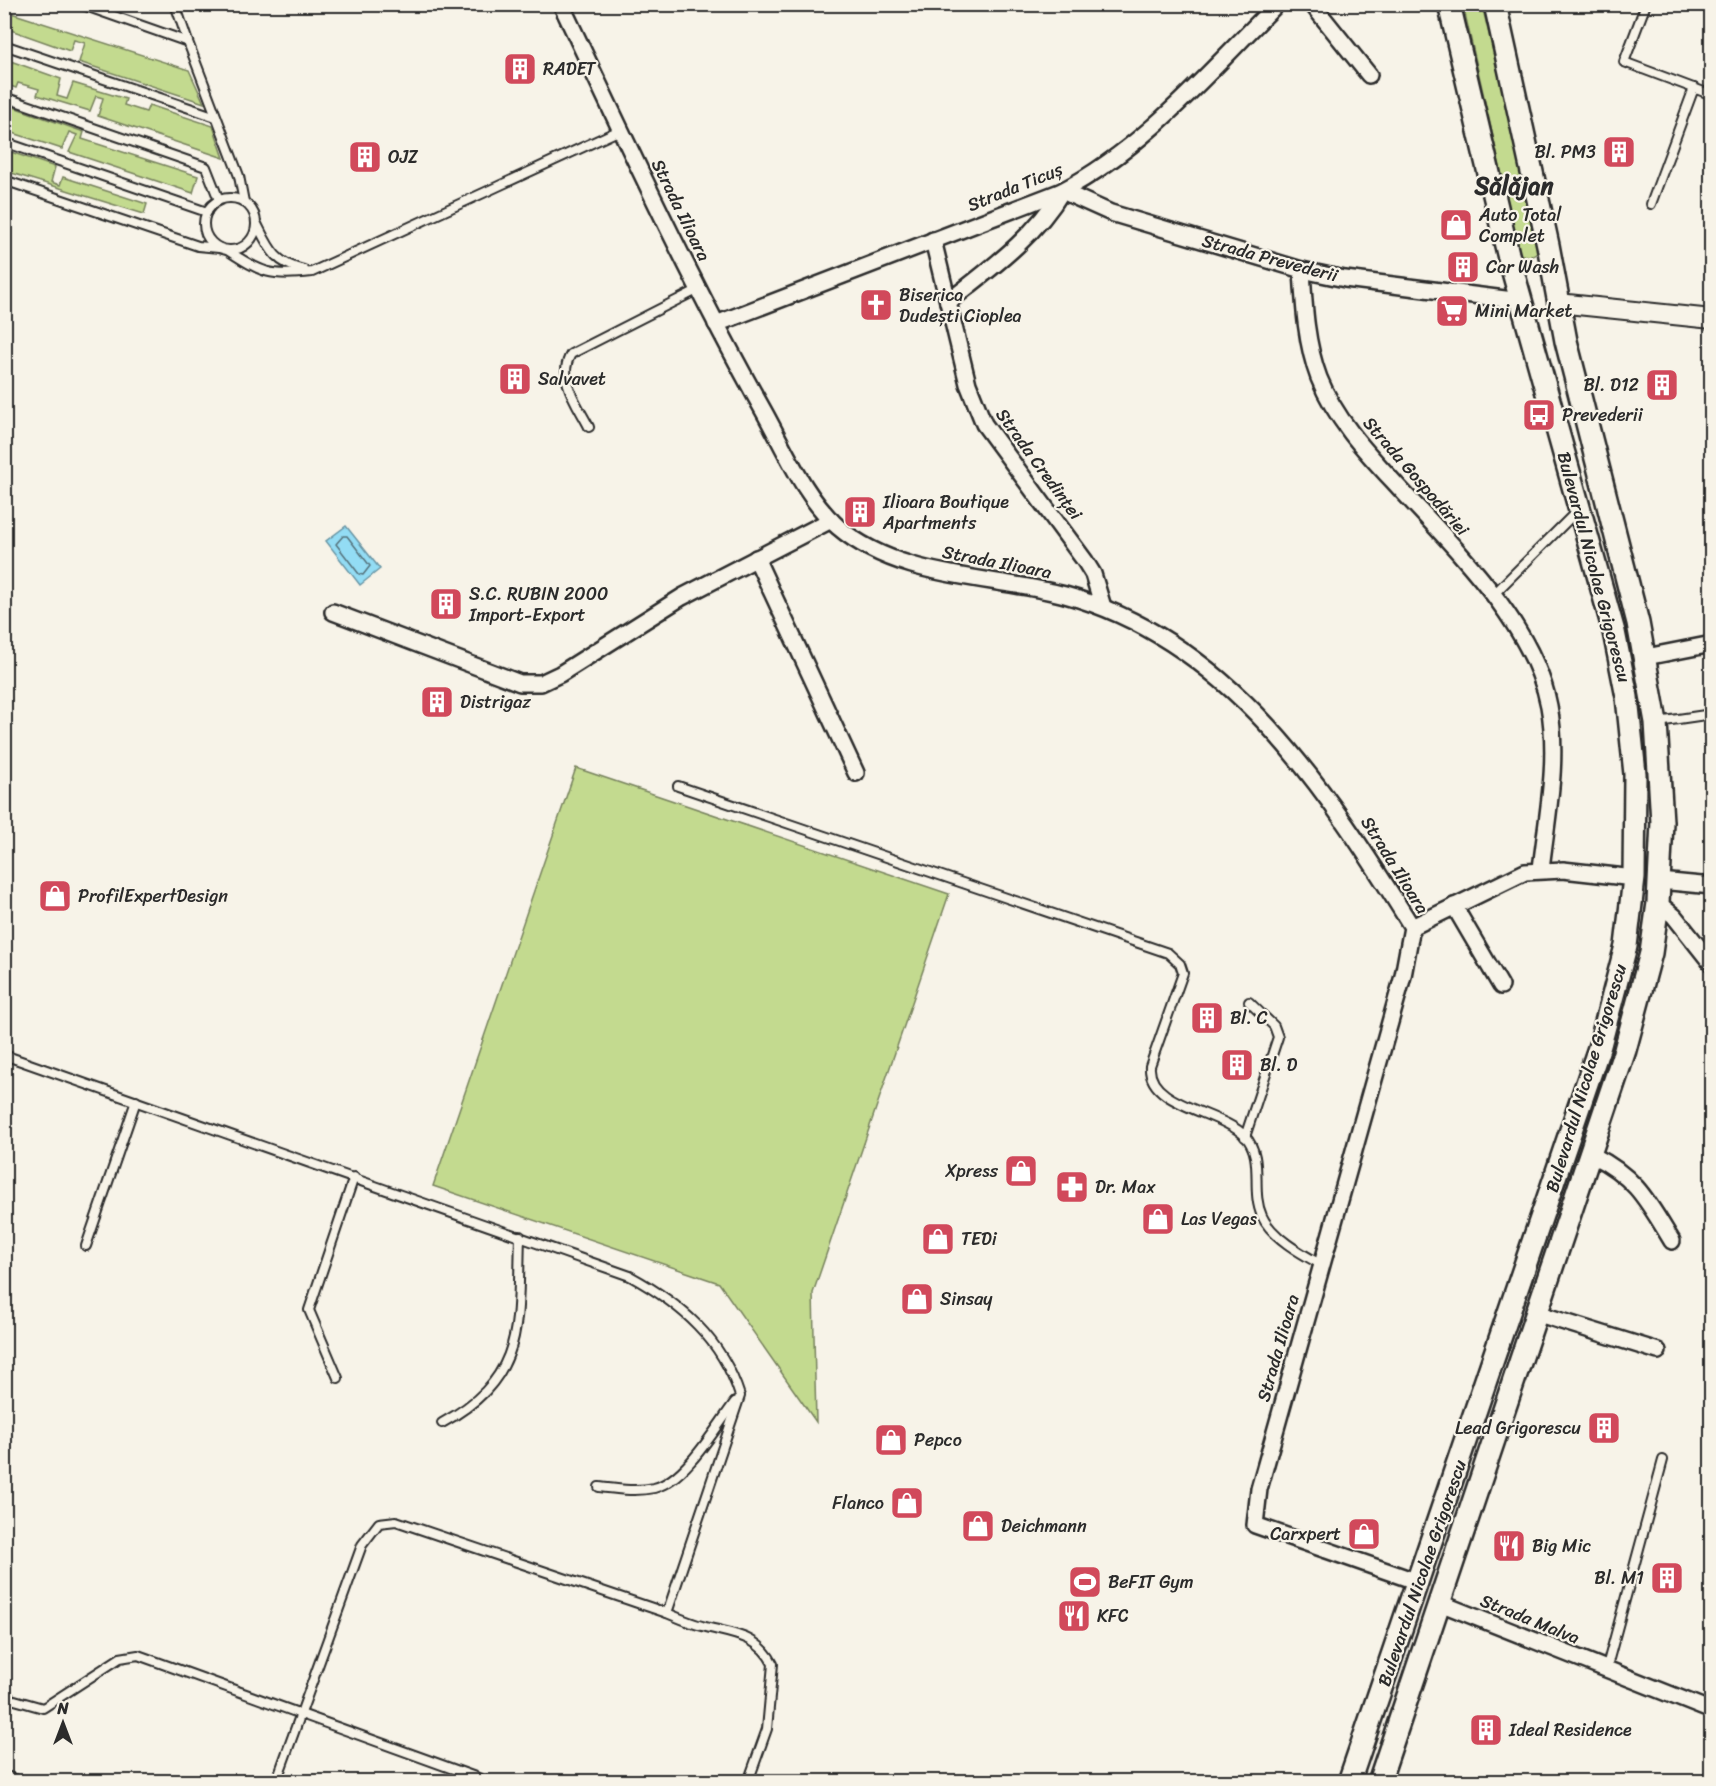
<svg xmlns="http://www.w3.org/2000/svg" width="1716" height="1786" viewBox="0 0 1716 1786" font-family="Sriracha,sans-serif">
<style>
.green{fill:#c3da8f;stroke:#77825d;stroke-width:1.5}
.water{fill:#93dcf4;stroke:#6995a4;stroke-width:1.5}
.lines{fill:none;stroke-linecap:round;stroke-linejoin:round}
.shore{stroke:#55727b;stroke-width:1.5}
.service-casing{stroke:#2b2b2b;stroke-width:12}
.minor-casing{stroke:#2b2b2b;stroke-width:20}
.tertiary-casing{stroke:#2b2b2b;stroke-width:22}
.secondary-casing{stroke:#2b2b2b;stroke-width:26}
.service{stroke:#f7f3e8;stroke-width:8}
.minor{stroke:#f7f3e8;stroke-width:15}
.tertiary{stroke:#f7f3e8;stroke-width:18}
.secondary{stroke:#f7f3e8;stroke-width:21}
.labels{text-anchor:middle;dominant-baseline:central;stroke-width:4.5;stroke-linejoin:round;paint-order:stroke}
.poi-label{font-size:18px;fill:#2b2b2b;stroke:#f7f3e8;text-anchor:start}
.street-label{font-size:18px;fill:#2b2b2b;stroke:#f7f3e8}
.district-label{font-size:24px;font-weight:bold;fill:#2b2b2b;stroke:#f7f3e8}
</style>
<rect width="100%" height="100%" fill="#f7f3e8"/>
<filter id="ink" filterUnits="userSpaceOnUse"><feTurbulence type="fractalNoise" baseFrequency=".0167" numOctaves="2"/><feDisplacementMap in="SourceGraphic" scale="12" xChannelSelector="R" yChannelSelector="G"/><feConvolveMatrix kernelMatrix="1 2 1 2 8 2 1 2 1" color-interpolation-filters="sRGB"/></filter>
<g filter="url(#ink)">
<g class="green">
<path d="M1463 5H1482L1540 250 1533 256 1520 255Z"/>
<path d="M5 11 189 70 204 103 79 62 85 43 74 40 70 51 5 28Z"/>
<path d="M5 59 61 79 57 96 67 99 73 83 126 99 124 105 146 112 149 105 213 126 224 158 98 116 103 98 96 96 90 111 37 95 39 89 18 83 16 88 5 84Z"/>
<path d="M5 104 84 132 82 139 198 176 193 193 69 152 77 135 69 132 62 149 10 132 12 126 5 123Z"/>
<path d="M5 150 55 167 51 182 60 185 63 177 147 204 144 214 5 171Z"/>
<path d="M576 768 949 894 813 1293 816 1422 719 1283 433 1186Z"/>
</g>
<path class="water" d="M346 526 380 569 360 585 326 541Z"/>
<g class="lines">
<path class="shore" d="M343 536H347L370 566 363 575 359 574 336 544Z"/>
<g class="service-casing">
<g id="service">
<path d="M80 4 188 42 239 176 244 202"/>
<path d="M175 4 188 42"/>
<path d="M1646 4 1624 62 1712 95"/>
<path d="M4 45 216 117"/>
<path d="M4 97 206 167 219 200"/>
<path d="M4 142 207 212"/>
<path d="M4 180 198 246 219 248"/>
<circle cx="230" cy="224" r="26"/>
<path d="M1651 204 1694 88"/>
<path d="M257 224C270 250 275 263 304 270"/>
<path d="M227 250C262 273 270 277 312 272L620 130"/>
<path d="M589 427C578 405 556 378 571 354L699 289"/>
<path d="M1492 596 1576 512"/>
<path d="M1658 722 1712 714"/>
<path d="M678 786 1168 953 1180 964 1183 973 1150 1066C1147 1106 1221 1111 1245 1136 1265 1158 1250 1190 1262 1216 1272 1238 1302 1254 1322 1265"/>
<path d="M4 1055 630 1276C681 1304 722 1339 740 1396L667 1613 396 1521 379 1523 362 1545 276 1782"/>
<path d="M1245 1137 1278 1037 1274 1026 1249 1002"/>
<path d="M86 1246 136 1101"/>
<path d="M338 1378 309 1310 354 1177"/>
<path d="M442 1423C528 1376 517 1322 520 1236"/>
<path d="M599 1487C617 1489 636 1492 654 1488 686 1480 716 1427 735 1402"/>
<path d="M667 1613C679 1618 690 1623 702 1626 731 1634 758 1634 773 1664L767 1729 748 1782"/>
<path d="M1606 1670 1663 1460"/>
<path d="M4 1697 43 1708 120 1658 138 1655 489 1782"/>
<path d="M4 1775 22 1782"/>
</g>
</g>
<g class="minor-casing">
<g id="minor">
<path d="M561 4C626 141 689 278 763 410 785 449 804 497 838 527 900 580 990 575 1065 595 1230 640 1327 790 1412 927L1403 976 1259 1489 1255 1525 1418 1582"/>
<path d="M1312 4 1369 75"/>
<path d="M933 240 968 384 984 424 1085 561 1093 574 1103 607"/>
<path d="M1302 270C1304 306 1306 344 1319 378 1335 418 1364 450 1393 481 1449 543 1533 621 1549 706 1559 760 1547 816 1541 869"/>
<path d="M948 302C990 269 1035 237 1062 191L1111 213 1302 270 1345 279 1521 301"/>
<path d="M716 324 1062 191C1146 147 1210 70 1277 4"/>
<path d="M756 558 856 773"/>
<path d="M333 612 520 683H541L560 674 682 597 831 520"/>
<path d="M1646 657 1712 644"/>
<path d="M1660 881 1712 886"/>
<path d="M1658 903 1674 916 1712 964"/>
<path d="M1454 906 1501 986"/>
<path d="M1412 927 1525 872 1563 870 1634 878"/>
<path d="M1592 1155C1636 1177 1647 1200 1672 1241"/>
<path d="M1539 1314 1658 1351"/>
<path d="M1440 1603 1712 1711"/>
</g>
</g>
<g class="tertiary-casing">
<path id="tertiary" d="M1558 303 1712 319"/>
</g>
<g class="secondary-casing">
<g id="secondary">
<path d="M1349 1782 1600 1045 1626 946 1634 878 1635 774 1627 697 1614 632 1508 254 1449 4"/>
<path d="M1379 1782 1625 1050 1651 953 1658 903 1662 822 1656 722 1638 623 1566 341 1548 245 1495 4"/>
</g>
</g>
<use href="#service" class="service"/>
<use href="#minor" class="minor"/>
<use href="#tertiary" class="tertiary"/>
<use href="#secondary" class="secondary"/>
</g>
</g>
<defs>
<g id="building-square" transform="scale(1.725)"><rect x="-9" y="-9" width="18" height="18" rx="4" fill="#d1495b" stroke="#f7f3e8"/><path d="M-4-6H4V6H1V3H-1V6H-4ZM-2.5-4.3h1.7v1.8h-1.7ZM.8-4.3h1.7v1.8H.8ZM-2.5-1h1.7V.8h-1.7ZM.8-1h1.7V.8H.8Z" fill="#fff"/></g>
<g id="shop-square" transform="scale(1.725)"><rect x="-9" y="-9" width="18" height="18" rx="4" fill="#d1495b" stroke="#f7f3e8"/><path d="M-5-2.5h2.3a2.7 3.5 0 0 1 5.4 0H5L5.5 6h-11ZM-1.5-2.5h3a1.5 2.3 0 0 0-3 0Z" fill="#fff"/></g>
<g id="church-square" transform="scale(1.725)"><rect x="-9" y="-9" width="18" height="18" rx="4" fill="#d1495b" stroke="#f7f3e8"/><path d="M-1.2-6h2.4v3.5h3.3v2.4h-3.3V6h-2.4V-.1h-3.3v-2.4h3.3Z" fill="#fff"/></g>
<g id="supermarket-square" transform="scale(1.725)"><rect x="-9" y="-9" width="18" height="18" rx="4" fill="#d1495b" stroke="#f7f3e8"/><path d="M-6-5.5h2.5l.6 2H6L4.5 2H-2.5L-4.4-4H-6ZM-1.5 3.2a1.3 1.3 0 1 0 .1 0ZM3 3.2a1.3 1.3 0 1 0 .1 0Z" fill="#fff"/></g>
<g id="bus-square" transform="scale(1.725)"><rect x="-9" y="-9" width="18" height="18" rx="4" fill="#d1495b" stroke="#f7f3e8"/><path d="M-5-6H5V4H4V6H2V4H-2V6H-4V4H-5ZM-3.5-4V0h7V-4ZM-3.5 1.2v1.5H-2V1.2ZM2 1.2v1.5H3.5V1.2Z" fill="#fff"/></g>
<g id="pharmacy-square" transform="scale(1.725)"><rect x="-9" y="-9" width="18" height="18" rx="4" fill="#d1495b" stroke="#f7f3e8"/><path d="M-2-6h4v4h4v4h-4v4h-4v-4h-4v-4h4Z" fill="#fff"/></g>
<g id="restaurant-square" transform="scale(1.725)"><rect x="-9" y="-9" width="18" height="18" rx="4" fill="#d1495b" stroke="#f7f3e8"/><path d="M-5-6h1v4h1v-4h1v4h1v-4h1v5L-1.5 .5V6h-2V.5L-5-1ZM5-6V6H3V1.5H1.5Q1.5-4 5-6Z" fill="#fff"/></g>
<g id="stadium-square" transform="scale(1.725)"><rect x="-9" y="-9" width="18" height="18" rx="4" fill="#d1495b" stroke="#f7f3e8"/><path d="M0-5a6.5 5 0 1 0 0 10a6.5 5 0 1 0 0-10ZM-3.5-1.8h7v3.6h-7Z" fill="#fff"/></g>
</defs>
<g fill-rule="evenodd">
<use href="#building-square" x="520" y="69"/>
<use href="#building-square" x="1619" y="152"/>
<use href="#building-square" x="365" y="157"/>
<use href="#shop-square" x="1456" y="225"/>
<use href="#building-square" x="1463" y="267"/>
<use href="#church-square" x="876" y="305"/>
<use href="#supermarket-square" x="1452" y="311"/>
<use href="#building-square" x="515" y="379"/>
<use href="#building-square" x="1662" y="385"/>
<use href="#bus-square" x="1539" y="415"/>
<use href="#building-square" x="860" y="512"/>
<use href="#building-square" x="446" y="604"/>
<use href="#building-square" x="437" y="702"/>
<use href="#shop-square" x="55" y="896"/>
<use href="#building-square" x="1207" y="1018"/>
<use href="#building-square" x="1237" y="1065"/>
<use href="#shop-square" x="1021" y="1171"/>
<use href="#pharmacy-square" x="1072" y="1187"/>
<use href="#shop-square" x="1158" y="1219"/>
<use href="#shop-square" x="938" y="1239"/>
<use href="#shop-square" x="917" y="1299"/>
<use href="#building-square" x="1604" y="1428"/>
<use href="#shop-square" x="891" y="1440"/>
<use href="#shop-square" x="907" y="1503"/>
<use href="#shop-square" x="978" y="1526"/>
<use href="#shop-square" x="1364" y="1534"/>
<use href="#restaurant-square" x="1509" y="1546"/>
<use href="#building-square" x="1667" y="1578"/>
<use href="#stadium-square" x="1085" y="1582"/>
<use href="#restaurant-square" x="1074" y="1616"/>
<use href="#building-square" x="1486" y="1730"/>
</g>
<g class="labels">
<g class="poi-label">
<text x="543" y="69">RADET</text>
<text x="1596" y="152" text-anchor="end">Bl. PM3</text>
<text x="388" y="157">OJZ</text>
<text x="1479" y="215">Auto Total<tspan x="1479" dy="21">Complet</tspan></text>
<text x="1486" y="267">Car Wash</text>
<text x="899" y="295">Biserica<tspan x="899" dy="21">Dudești Cioplea</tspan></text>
<text x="1475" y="311">Mini Market</text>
<text x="538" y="379">Salvavet</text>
<text x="1639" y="385" text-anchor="end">Bl. D12</text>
<text x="1562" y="415">Prevederii</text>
<text x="883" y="502">Ilioara Boutique<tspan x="883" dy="21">Apartments</tspan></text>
<text x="469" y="594">S.C. RUBIN 2000<tspan x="469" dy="21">Import-Export</tspan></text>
<text x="460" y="702">Distrigaz</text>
<text x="78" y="896">ProfilExpertDesign</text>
<text x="1230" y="1018">Bl. C</text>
<text x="1260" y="1065">Bl. D</text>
<text x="998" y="1171" text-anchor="end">Xpress</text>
<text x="1095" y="1187">Dr. Max</text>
<text x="1181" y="1219">Las Vegas</text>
<text x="961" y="1239">TEDi</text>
<text x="940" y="1299">Sinsay</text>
<text x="1581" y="1428" text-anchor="end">Lead Grigorescu</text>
<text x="914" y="1440">Pepco</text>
<text x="884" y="1503" text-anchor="end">Flanco</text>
<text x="1001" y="1526">Deichmann</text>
<text x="1341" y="1534" text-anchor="end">Carxpert</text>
<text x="1532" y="1546">Big Mic</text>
<text x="1644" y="1578" text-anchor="end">Bl. M1</text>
<text x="1108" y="1582">BeFIT Gym</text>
<text x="1097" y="1616">KFC</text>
<text x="1509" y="1730">Ideal Residence</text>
</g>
<g class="street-label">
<text transform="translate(1015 187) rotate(-22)">Strada Ticuș</text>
<text transform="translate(681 210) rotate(64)">Strada Ilioara</text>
<text transform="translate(1270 258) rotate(15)">Strada Prevederii</text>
<text transform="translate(1039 464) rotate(54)">Strada Credinței</text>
<text transform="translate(1416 476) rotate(49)">Strada Gospodăriei</text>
<text transform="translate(997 562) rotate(11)">Strada Ilioara</text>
<text transform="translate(1594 567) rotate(75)">Bulevardul Nicolae Grigorescu</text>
<text transform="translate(1395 865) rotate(58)">Strada Ilioara</text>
<text transform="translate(1586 1078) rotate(-73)">Bulevardul Nicolae Grigorescu</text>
<text transform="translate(1278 1348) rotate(-74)">Strada Ilioara</text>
<text transform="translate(1422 1573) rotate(-71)">Bulevardul Nicolae Grigorescu</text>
<text transform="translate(1530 1619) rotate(22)">Strada Malva</text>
</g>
<g class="district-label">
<text x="1514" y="186">Sălăjan</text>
</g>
</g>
<rect width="1716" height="1786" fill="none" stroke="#f7f3e8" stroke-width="24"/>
<rect x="12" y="12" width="1692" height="1762" fill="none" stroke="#2b2b2b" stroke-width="2" filter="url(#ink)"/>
<g transform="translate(63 1723)" stroke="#f7f3e8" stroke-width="4.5" paint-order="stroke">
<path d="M0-4.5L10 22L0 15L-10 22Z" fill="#2b2b2b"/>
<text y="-9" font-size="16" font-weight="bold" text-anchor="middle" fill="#2b2b2b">N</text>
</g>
</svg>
